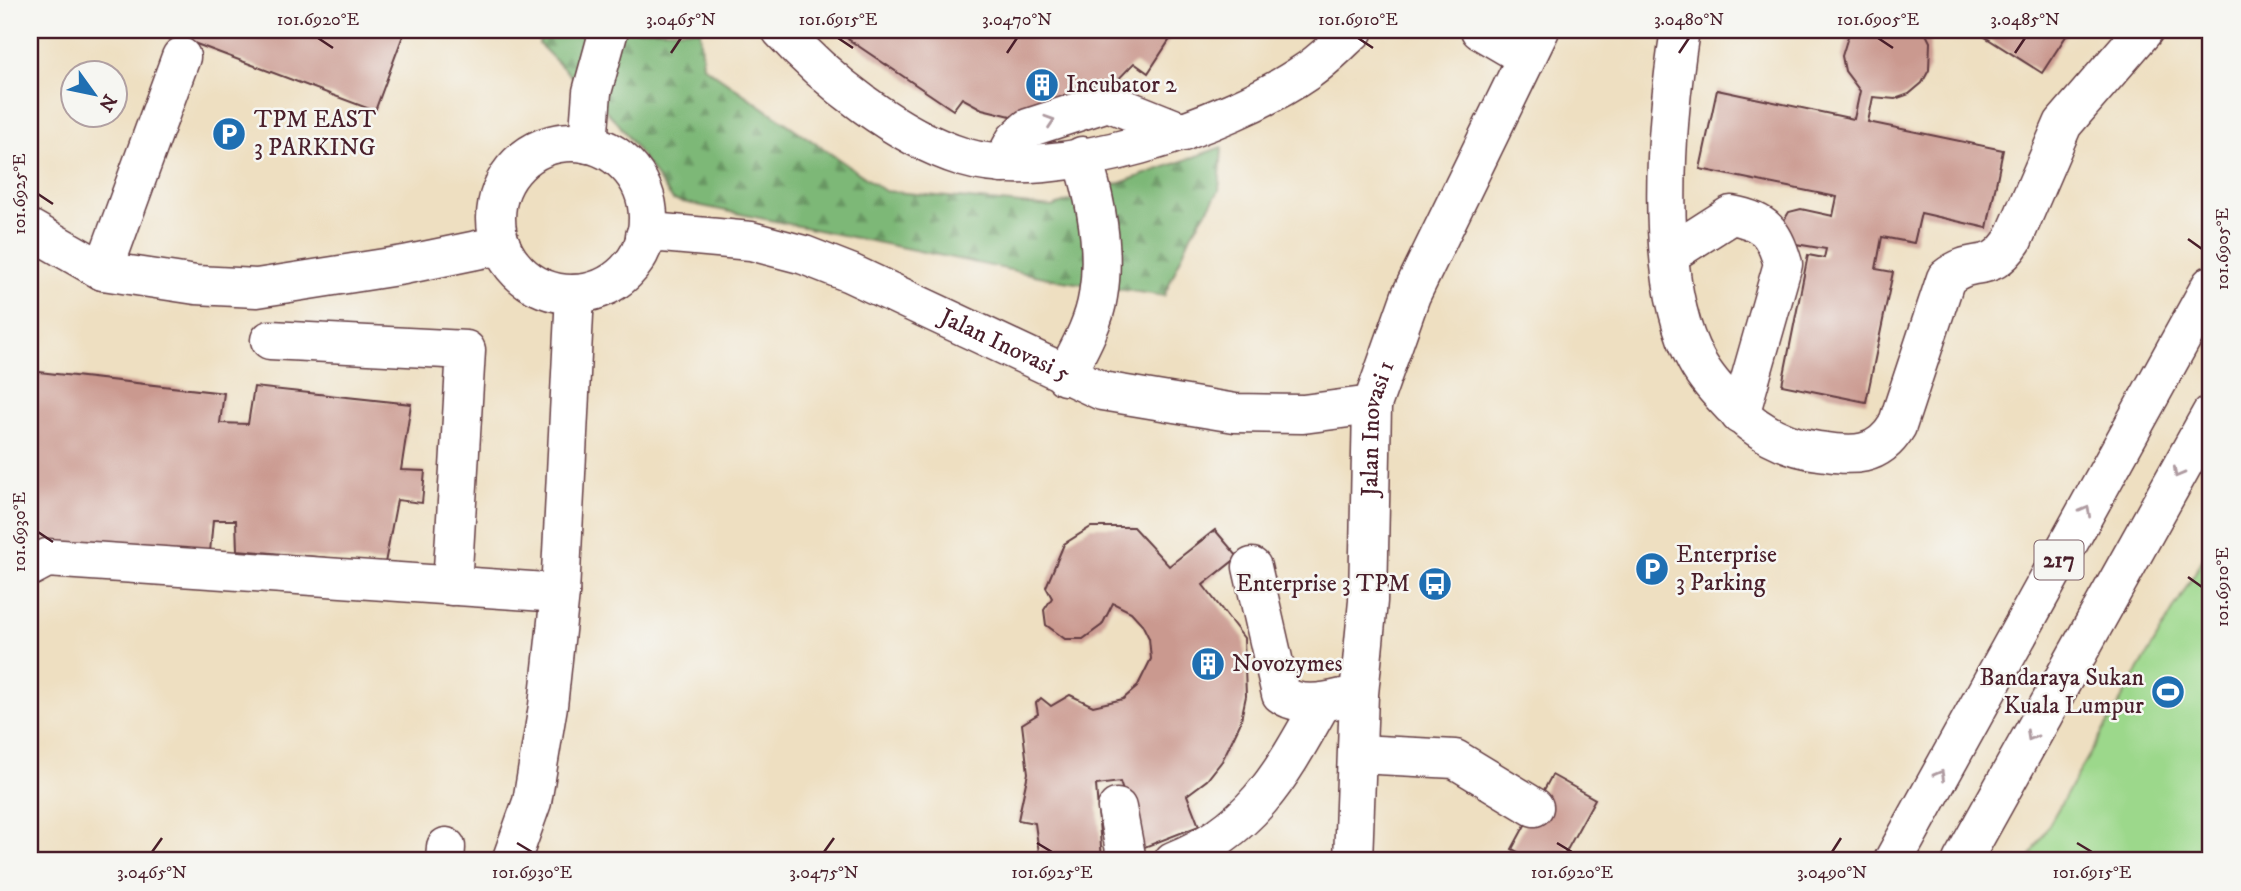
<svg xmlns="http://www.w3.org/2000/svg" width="2241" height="891" viewBox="0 0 2241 891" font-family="'IM FELL DW Pica',serif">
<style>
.forest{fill:url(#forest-firs);stroke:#646c51;stroke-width:2}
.pitch{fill:#9cd88b;stroke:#737c5b;stroke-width:2}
.building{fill:#ca998f}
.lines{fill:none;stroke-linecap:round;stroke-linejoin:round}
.minor-casing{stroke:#633c42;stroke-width:41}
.highway-casing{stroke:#633c42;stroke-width:41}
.minor{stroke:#fff;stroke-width:38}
.highway{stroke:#fff;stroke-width:38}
.oneway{stroke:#ae9aa0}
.ticks{fill:none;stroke:#4a1f2b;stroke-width:2.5}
.labels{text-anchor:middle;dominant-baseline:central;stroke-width:5;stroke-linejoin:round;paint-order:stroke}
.shield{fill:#f6f6f2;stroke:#7e6067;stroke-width:2}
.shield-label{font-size:23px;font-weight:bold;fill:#4a1f2b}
.poi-label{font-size:24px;fill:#4a1f2b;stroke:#f6f6f2;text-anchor:start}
.street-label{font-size:24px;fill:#4a1f2b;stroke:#f6f6f2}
.neatline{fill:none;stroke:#4a1f2b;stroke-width:2.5}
.ticks-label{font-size:18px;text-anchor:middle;fill:#4a1f2b}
</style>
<defs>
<pattern id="forest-firs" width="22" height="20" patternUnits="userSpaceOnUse" patternTransform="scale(1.75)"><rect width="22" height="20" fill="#7db877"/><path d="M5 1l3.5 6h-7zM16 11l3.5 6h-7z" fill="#689562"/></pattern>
</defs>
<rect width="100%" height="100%" fill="#f6f6f2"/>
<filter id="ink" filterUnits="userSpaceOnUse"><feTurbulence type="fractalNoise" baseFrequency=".0143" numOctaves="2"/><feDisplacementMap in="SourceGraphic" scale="14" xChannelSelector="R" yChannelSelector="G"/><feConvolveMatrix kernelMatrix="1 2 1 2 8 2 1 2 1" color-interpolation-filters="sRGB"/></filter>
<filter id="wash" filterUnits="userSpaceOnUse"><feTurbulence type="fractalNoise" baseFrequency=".00686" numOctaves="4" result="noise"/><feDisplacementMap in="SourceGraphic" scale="28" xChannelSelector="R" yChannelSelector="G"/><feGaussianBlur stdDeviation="1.57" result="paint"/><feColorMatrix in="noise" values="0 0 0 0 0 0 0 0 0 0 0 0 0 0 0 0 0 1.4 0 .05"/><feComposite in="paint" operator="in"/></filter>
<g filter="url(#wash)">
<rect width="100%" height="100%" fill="#eedfc1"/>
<path class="forest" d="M543 30H700L703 66 885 191 1052 207 1222 147 1219 191 1191 235 1164 296 1063 281 673 200 618 123 539 44Z"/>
<path class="pitch" d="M2211 545V861H2028L2040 840Z"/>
<g id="blocks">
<g class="building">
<path d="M159 30H405L375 111Z"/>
<path d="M855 30H1176L1148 73 1134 63 1109 89 1019 118 982 109 962 98 953 110 848 39Z"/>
<path d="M1850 30H1924L1930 42 1929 70 1922 83 1909 94 1895 99 1873 97 1868 122 2003 150 1987 228 1921 213 1914 243 1882 237 1876 269 1893 272 1866 402 1782 385 1808 255 1824 258 1826 249 1796 244 1783 222 1789 212 1801 209 1833 216 1837 197 1700 169 1717 90 1854 119 1860 91 1845 71 1842 56Z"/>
<path d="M1974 30H2070L2042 73Z"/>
<path d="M30 371 224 393 220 423 248 424 254 387 411 404 401 470 425 471 422 503 397 500 385 563 237 550 236 520H213L210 552 30 540Z"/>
<path d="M1091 527H1133L1169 566 1215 530 1238 557 1203 585 1244 638 1246 696 1240 724 1222 761 1207 780 1187 795 1199 826 1142 848 1120 782 1096 785 1102 859 1040 861 1035 823 1018 820 1028 773 1022 724 1038 714 1036 703 1041 698 1051 706 1070 695 1093 706 1123 699 1137 687 1151 659 1149 638 1142 624 1131 612 1113 603 1102 625 1083 639H1065L1046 625 1044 610 1052 598 1046 587 1064 544Z"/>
<path d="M1552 775 1595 799 1561 861H1535L1512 849Z"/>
</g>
</g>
</g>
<g filter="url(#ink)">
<use href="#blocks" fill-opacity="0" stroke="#633c42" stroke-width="2"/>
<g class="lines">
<g class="minor-casing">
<g id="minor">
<path d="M781 30C825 79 898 137 963 157 1054 185 1229 125 1306 72 1324 60 1339 44 1354 30"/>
<path d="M1480 30 1526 57"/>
<path d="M1680 30C1666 120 1652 278 1696 360 1705 377 1718 391 1732 406 1755 430 1785 447 1819 451 1853 456 1878 458 1897 426L1946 278C1975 254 1989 277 2013 240L2063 124 2144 30"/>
<circle cx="572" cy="218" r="76"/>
<path d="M588 144 592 92 609 30"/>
<path d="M1002 164 1015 140 1028 128 1108 102 1183 132"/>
<path d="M30 229 103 271 196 285 257 288 404 265 501 245"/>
<path id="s1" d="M645 236 662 233 751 241 804 255 850 273 1102 391 1235 413 1303 414 1372 405"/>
<path d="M1670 254 1731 215C1765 221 1774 232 1783 264L1740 415"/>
<path d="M103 271 181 57"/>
<path d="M270 340 466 350 452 586"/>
<path d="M1065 376C1078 351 1094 324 1098 296 1106 249 1096 200 1082 156"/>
<path d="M30 567 47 558 560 593"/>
<path d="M1252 567 1281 694C1298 707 1323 703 1342 698"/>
<path d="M1358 754 1455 759 1534 807"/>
<path d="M1117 808 1127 861"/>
<path d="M445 861 446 847"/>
<path d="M511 861 532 802 548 706 560 593 575 294"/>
<path d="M1173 861C1253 829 1281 775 1321 704"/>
<path id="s2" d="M1353 861 1359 694 1368 601 1372 405 1411 295 1540 30"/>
</g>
</g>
<g class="highway-casing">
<g id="highway">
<path d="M1893 861 2211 285"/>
<path d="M1962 861 2211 414"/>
</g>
</g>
<use href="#minor" class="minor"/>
<use href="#highway" class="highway"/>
</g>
<defs><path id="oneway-chevron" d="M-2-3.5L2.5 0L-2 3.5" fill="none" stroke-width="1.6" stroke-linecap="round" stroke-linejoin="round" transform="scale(1.75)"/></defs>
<g class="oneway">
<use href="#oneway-chevron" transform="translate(1050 121) rotate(-18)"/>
<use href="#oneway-chevron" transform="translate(2178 473) rotate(119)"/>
<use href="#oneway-chevron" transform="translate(2086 511) rotate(-61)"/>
<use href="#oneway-chevron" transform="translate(2031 736) rotate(119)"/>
<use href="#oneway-chevron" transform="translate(1940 775) rotate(-61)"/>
</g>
</g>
<path class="ticks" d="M318 38 333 48M838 38 853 48M1358 38 1373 48M1878 38 1893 48M671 53 681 38M1007 53 1017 38M1679 53 1689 38M2015 53 2025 38M38 194 53 204M2188 239 2202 249M38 532 53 542M2188 577 2202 587M517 843 532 852M1037 843 1052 852M1557 843 1572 852M2077 843 2092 852M152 852 162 838M824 852 834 838M1832 852 1841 838"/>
<defs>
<g id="building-disc" transform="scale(1.75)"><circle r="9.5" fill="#1f6fb2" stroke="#f6f6f2"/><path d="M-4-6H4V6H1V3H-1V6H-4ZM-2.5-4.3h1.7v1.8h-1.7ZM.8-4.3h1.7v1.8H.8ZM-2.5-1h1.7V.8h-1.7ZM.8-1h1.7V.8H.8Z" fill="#fff"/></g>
<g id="parking-disc" transform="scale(1.75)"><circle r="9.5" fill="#1f6fb2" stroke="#f6f6f2"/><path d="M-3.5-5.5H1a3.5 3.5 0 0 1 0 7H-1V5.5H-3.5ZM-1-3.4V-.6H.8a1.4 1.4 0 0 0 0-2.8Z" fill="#fff"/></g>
<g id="bus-disc" transform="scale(1.75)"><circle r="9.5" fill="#1f6fb2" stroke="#f6f6f2"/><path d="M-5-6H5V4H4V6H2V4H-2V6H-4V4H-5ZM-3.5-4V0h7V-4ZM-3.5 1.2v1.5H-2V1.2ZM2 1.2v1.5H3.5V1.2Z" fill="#fff"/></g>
<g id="stadium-disc" transform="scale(1.75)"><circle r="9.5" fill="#1f6fb2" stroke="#f6f6f2"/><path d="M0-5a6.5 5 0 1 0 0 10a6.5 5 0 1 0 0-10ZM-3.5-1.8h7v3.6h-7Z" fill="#fff"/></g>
</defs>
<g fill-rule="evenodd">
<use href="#building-disc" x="1042" y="85"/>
<use href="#parking-disc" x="229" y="134"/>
<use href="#parking-disc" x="1652" y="569"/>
<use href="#bus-disc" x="1435" y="584"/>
<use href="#building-disc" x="1208" y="664"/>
<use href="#stadium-disc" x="2168" y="692"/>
</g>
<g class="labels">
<rect class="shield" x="2034.5" y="540.5" width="49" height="39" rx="5"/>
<g class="shield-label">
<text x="2059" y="560">217</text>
</g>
<g class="poi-label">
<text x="1066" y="85">Incubator 2</text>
<text x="254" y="120">TPM EAST<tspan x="254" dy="28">3 PARKING</tspan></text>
<text x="1676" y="555">Enterprise<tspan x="1676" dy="28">3 Parking</tspan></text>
<text x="1410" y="584" text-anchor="end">Enterprise 3 TPM</text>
<text x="1232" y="664">Novozymes</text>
<text x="2144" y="678" text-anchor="end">Bandaraya Sukan<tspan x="2144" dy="28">Kuala Lumpur</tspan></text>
</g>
<g class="street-label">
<text stroke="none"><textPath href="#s1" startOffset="382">Jalan Inovasi 5</textPath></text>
<text stroke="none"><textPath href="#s2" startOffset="434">Jalan Inovasi 1</textPath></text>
</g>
</g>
<rect width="2241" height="891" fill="none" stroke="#f6f6f2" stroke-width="77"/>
<g transform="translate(94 94) rotate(123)"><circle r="33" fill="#f6f6f2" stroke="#b1a0a2" stroke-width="2"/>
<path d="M0-5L12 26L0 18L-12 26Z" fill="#1f6fb2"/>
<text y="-10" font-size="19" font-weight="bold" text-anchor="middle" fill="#4a1f2b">N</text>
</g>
<rect x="38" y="38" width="2164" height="814" class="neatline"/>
<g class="ticks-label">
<text x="318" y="25">101.6920°E</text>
<text x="681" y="25">3.0465°N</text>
<text x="838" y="25">101.6915°E</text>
<text x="1017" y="25">3.0470°N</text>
<text x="1358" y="25">101.6910°E</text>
<text x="1689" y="25">3.0480°N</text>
<text x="1878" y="25">101.6905°E</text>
<text x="2025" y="25">3.0485°N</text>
<text transform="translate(19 194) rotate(-90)" y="6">101.6925°E</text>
<text transform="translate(2222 249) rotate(-90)" y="6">101.6905°E</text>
<text transform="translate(19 532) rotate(-90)" y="6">101.6930°E</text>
<text transform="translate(2222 587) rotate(-90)" y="6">101.6910°E</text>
<text x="152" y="878">3.0465°N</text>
<text x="532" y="878">101.6930°E</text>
<text x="824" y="878">3.0475°N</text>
<text x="1052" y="878">101.6925°E</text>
<text x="1572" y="878">101.6920°E</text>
<text x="1832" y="878">3.0490°N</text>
<text x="2092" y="878">101.6915°E</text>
</g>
</svg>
